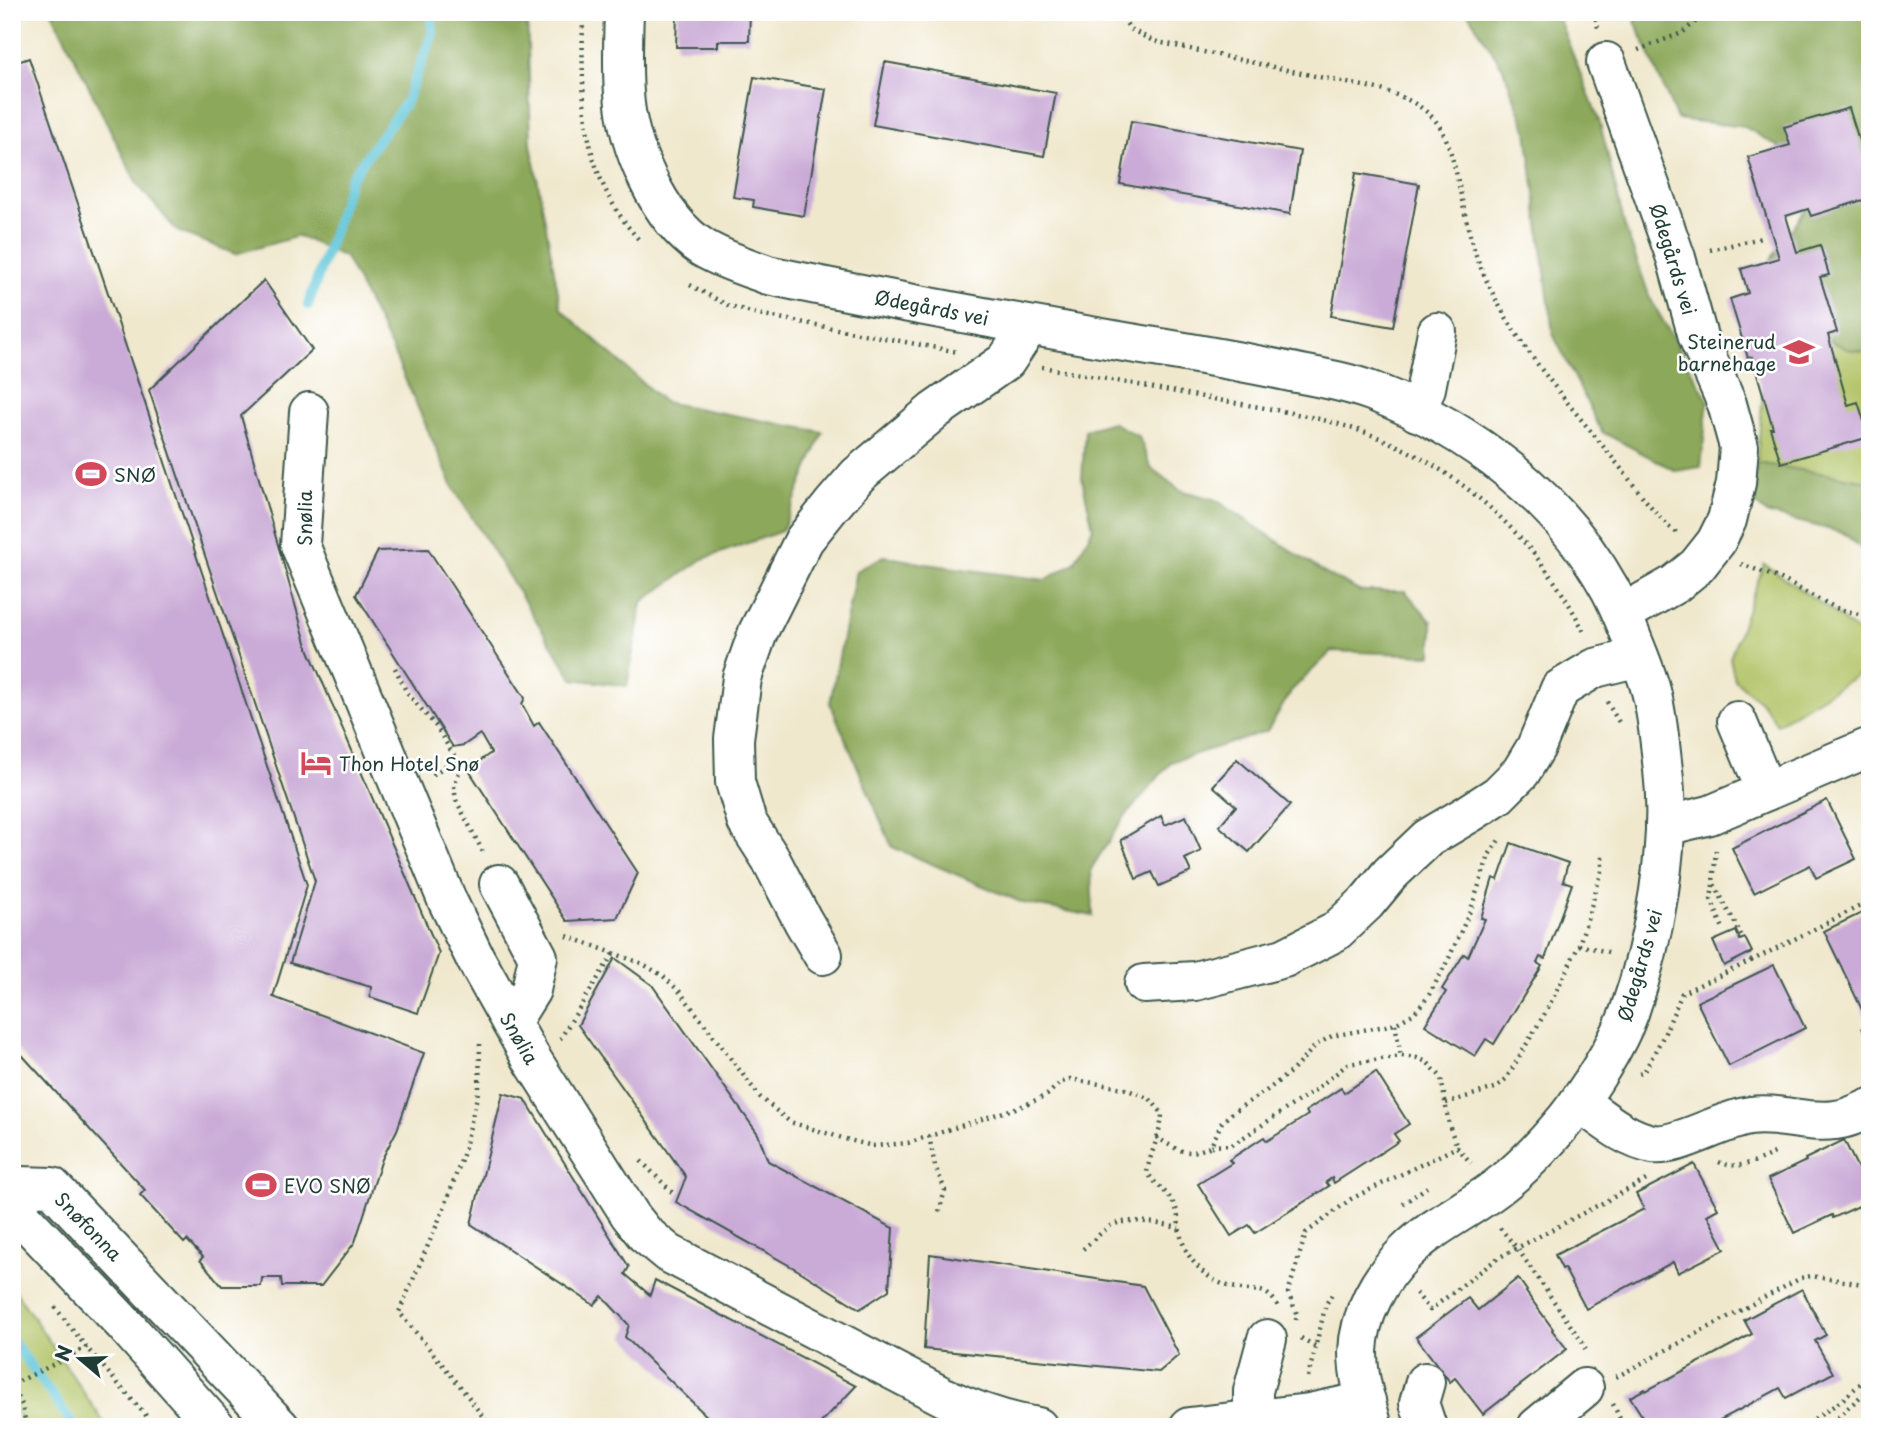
<svg xmlns="http://www.w3.org/2000/svg" width="1882" height="1439" viewBox="0 0 1882 1439" font-family="'Playpen Sans',sans-serif">
<style>
.green{fill:#b1c265;stroke:#68804c;stroke-width:2}
.forest{fill:#8ca85a;stroke:#567247;stroke-width:2}
.lines{fill:none;stroke-linecap:round;stroke-linejoin:round}
.stream{stroke:#5dc5d9;stroke-width:10}
.building{fill:#caabd7}
.minor-casing{stroke:#3e574b;stroke-width:42}
.path{stroke:#3e574b;stroke-width:4.5;stroke-dasharray:2 5;stroke-linecap:butt}
.minor{stroke:#fff;stroke-width:38}
.labels{text-anchor:middle;dominant-baseline:central;stroke-width:5;stroke-linejoin:round;paint-order:stroke}
.street-label{font-size:19px;fill:#1f3d34;stroke:#fff}
.poi-label{font-size:19px;fill:#1f3d34;stroke:#fff;text-anchor:start}
</style>
<rect width="100%" height="100%" fill="#fff"/>
<filter id="ink" filterUnits="userSpaceOnUse"><feTurbulence type="fractalNoise" baseFrequency=".0143" numOctaves="2"/><feDisplacementMap in="SourceGraphic" scale="14" xChannelSelector="R" yChannelSelector="G"/><feConvolveMatrix kernelMatrix="1 2 1 2 8 2 1 2 1" color-interpolation-filters="sRGB"/></filter>
<filter id="wash" filterUnits="userSpaceOnUse"><feTurbulence type="fractalNoise" baseFrequency=".00686" numOctaves="4" result="noise"/><feDisplacementMap in="SourceGraphic" scale="28" xChannelSelector="R" yChannelSelector="G"/><feGaussianBlur stdDeviation="1.57" result="paint"/><feColorMatrix in="noise" values="0 0 0 0 0 0 0 0 0 0 0 0 0 0 0 0 0 1.4 0 .05"/><feComposite in="paint" operator="in"/></filter>
<g filter="url(#wash)">
<rect width="100%" height="100%" fill="#f0e8cd"/>
<g class="green">
<path d="M1808 329 1847 349 1870 353V481L1757 463 1767 342Z"/>
<path d="M1764 564 1832 611 1870 643 1869 668 1777 724 1762 703 1735 680 1730 658Z"/>
<path d="M12 1286 107 1427H26L12 1406Z"/>
</g>
<g class="forest">
<path d="M52 12H527L531 144 561 309 664 402 823 432 782 531 703 559 642 602 627 686 573 679 454 489 391 347 345 257 299 236 235 254 177 231 137 184Z"/>
<path d="M1467 12H1556L1600 123 1625 227 1650 298 1708 400 1701 467 1676 471 1602 432 1553 334 1527 131 1503 68Z"/>
<path d="M1643 12H1870V353L1847 349 1808 329 1752 290 1772 258 1809 204 1802 161 1745 127 1677 119 1635 21Z"/>
<path d="M1112 422 1139 437 1151 468 1180 490 1216 500 1326 574 1359 591H1405L1432 622V655L1332 651 1293 689 1267 731 1171 762 1122 820 1091 869 1093 916 1023 903 892 847 830 703 856 571 884 556 926 564 1045 580 1074 563 1093 528 1082 479 1085 430Z"/>
<path d="M1757 463 1870 481V557L1844 533 1766 513 1752 501Z"/>
</g>
<g class="lines">
<g class="stream">
<path d="M308 305 335 228 350 179 406 102 433 33 431 12"/>
<path d="M12 1340 75 1427"/>
</g>
</g>
<g id="blocks">
<g class="building">
<path d="M677 12H750L749 41H718V47H676Z"/>
<path d="M29 58 307 885 273 997 424 1053 397 1130 382 1159 355 1242 321 1286H282L281 1278H262L261 1286H222L200 1260 203 1257 187 1240 184 1243 140 1195 145 1190 12 1044V64Z"/>
<path d="M885 62 1056 93 1044 156 873 125Z"/>
<path d="M754 77 826 89 804 216 753 207 754 200 733 197Z"/>
<path d="M1849 108 1870 176V198L1811 216 1808 209 1786 216 1797 252 1820 245 1829 275 1820 277 1837 332 1828 335 1848 405 1858 402 1869 437 1781 463 1770 428H1773L1752 357 1748 358 1730 299 1748 293 1741 269 1779 258 1748 157 1790 145 1784 127Z"/>
<path d="M1131 121 1300 151 1290 214 1120 184Z"/>
<path d="M1356 173 1419 184 1393 327 1331 316Z"/>
<path d="M264 280 312 350 241 416 307 646 439 953 418 1013 370 997 371 987 290 963 315 881 149 390Z"/>
<path d="M428 549 525 698 522 704 534 726 539 722 638 873 617 918 567 921 468 769 491 753 480 734 464 745 453 747 356 595 378 551Z"/>
<path d="M1237 759 1290 805 1249 852 1219 826 1236 806 1213 786Z"/>
<path d="M1827 800 1856 859 1816 878 1810 865 1754 893 1732 848Z"/>
<path d="M1161 816 1165 825 1186 816 1201 851 1185 859 1191 872 1159 886 1152 872 1136 879 1121 840Z"/>
<path d="M1511 843 1568 863 1563 881 1572 884 1545 959 1540 957 1537 963 1542 966 1494 1044 1486 1039 1475 1056 1425 1025 1446 992 1442 989 1464 954 1468 957 1485 919 1481 918 1493 878 1498 880Z"/>
<path d="M1870 909V1044L1862 1028 1869 1024 1824 931Z"/>
<path d="M1736 931 1740 940 1745 938 1752 952 1724 966 1713 941Z"/>
<path d="M615 958 652 985 758 1134 768 1161 893 1228 889 1290 860 1309 801 1272 676 1202 686 1177 578 1025Z"/>
<path d="M1774 965 1805 1028 1729 1066 1697 1002Z"/>
<path d="M1376 1072 1409 1124 1394 1134 1399 1141 1334 1183 1332 1178 1326 1182 1329 1186 1255 1233 1249 1225 1231 1236 1198 1184 1232 1163 1229 1160 1264 1137 1267 1141 1308 1115 1306 1111 1341 1088 1344 1093Z"/>
<path d="M503 1093 525 1099 629 1267 625 1274 650 1295 655 1280 856 1386 817 1427H718L625 1337 629 1325 602 1296 594 1305 471 1224Z"/>
<path d="M1844 1140 1870 1193V1201L1833 1218 1832 1215 1794 1233 1768 1179 1806 1161 1805 1159Z"/>
<path d="M1694 1164 1718 1209 1707 1215 1725 1249 1678 1273 1673 1262 1586 1309 1564 1268 1562 1269 1555 1255 1644 1209 1636 1194Z"/>
<path d="M930 1254 1143 1286 1179 1355 1159 1372 924 1349Z"/>
<path d="M1518 1278 1527 1291 1526 1292 1553 1329 1552 1330 1567 1349 1483 1414 1455 1378 1450 1382 1416 1337 1468 1298 1478 1310Z"/>
<path d="M1802 1289 1826 1335 1815 1341 1833 1373 1786 1398 1780 1388 1720 1420 1722 1425 1719 1427H1649L1630 1397 1645 1389 1646 1391 1752 1334 1744 1320Z"/>
</g>
</g>
</g>
<g filter="url(#ink)">
<use href="#blocks" fill-opacity="0" stroke="#3e574b" stroke-width="2"/>
<g class="lines">
<g class="minor-casing">
<g id="minor">
<path d="M624 12C623 39 622 67 624 93 627 145 658 219 703 248 723 260 746 267 768 275 882 299 998 320 1113 340 1172 350 1232 359 1291 372 1318 377 1348 382 1374 392 1471 430 1559 497 1610 589 1619 606 1626 624 1633 641 1640 659 1648 677 1652 695 1658 719 1660 745 1663 770 1672 844 1654 942 1629 1013 1617 1046 1588 1091 1566 1119 1546 1143 1524 1167 1499 1186 1470 1209 1433 1225 1406 1252 1380 1277 1359 1315 1358 1352 1358 1378 1366 1403 1373 1427"/>
<path d="M1606 62 1676 258 1698 337 1727 404 1739 447 1736 483 1727 520 1716 542 1697 566 1675 584 1622 614"/>
<path d="M309 412 300 545 447 900 475 958 531 1058 630 1215 645 1234 668 1253 944 1397C974 1411 1005 1422 1038 1427"/>
<path d="M1417 412 1426 388 1437 332"/>
<path d="M1737 721 1766 791"/>
<path d="M1665 826 1710 815 1870 747"/>
<path d="M499 884 538 957 531 990 511 1022"/>
<path d="M823 955 803 921 770 858 747 822 735 782 734 739 742 678 758 632 804 540 832 505 858 475 934 411 1006 361 1029 326"/>
<path d="M1144 984 1195 981 1284 958 1335 932 1366 903 1390 874 1428 838 1470 813 1498 795 1521 772 1536 747 1560 689 1595 668 1639 657"/>
<path d="M1579 1102C1602 1118 1625 1139 1653 1144 1677 1148 1721 1120 1750 1116 1778 1112 1806 1124 1835 1120 1847 1119 1859 1113 1870 1108"/>
<path d="M1425 1382 1419 1403 1427 1427"/>
<path d="M1253 1420V1391L1267 1339"/>
<path d="M216 1427 125 1325 20 1215V1186L52 1187 280 1427"/>
<path d="M1189 1427 1309 1413 1366 1401"/>
<path d="M1537 1427 1584 1388"/>
</g>
</g>
<g class="path">
<path d="M583 12C582 100 578 173 641 242"/>
<path d="M1119 12 1130 29 1153 41 1352 84C1383 89 1421 98 1440 127 1448 140 1452 157 1456 172 1462 199 1467 228 1476 255 1504 333 1564 397 1615 461 1632 482 1657 518 1677 533"/>
<path d="M1594 12 1598 28"/>
<path d="M1638 50 1682 33 1707 12"/>
<path d="M1710 250 1761 238"/>
<path d="M690 285 727 305 758 314 958 352"/>
<path d="M1042 367C1101 378 1160 389 1219 400 1269 409 1321 416 1369 434 1464 469 1541 544 1585 634"/>
<path d="M1741 564 1781 579 1836 608 1870 617"/>
<path d="M395 668 407 693 435 725 461 767 454 786 456 800 484 854"/>
<path d="M1607 702 1620 724"/>
<path d="M433 775 456 758"/>
<path d="M1716 850 1713 882 1743 938"/>
<path d="M1713 885 1711 899 1724 931"/>
<path d="M567 936 643 964 663 976 680 992 760 1097 790 1122 849 1140 873 1146 908 1143 1025 1105 1047 1095 1060 1083 1070 1079 1123 1088 1150 1099 1162 1113C1162 1131 1150 1153 1147 1172 1155 1185 1168 1191 1174 1205 1178 1211 1178 1218 1179 1226 1181 1242 1187 1256 1199 1268 1208 1278 1223 1286 1237 1288 1257 1293 1265 1285 1278 1306"/>
<path d="M1579 945 1612 953"/>
<path d="M1751 961 1870 901"/>
<path d="M1395 1024 1401 1056"/>
<path d="M560 1039 613 954"/>
<path d="M480 1044 479 1088 464 1152 445 1206 399 1312 460 1386 489 1425 487 1427"/>
<path d="M1639 1073 1644 1072 1664 1035 1682 993 1751 961 1749 954"/>
<path d="M1446 1103 1495 1088 1506 1079 1548 1008 1579 945 1602 871V856"/>
<path d="M929 1136 935 1166 945 1190 939 1212"/>
<path d="M1156 1137C1178 1150 1186 1158 1211 1146L1222 1122 1233 1112 1266 1091 1293 1070 1316 1045 1332 1036 1395 1024 1413 1014 1428 997 1449 958 1471 909 1489 855 1501 837"/>
<path d="M1211 1146 1232 1145 1315 1090 1348 1064 1401 1056 1417 1058 1427 1062 1441 1077 1449 1125 1457 1147"/>
<path d="M641 1161 675 1195"/>
<path d="M1719 1162C1740 1171 1758 1160 1777 1152"/>
<path d="M1403 1204 1427 1187"/>
<path d="M1500 1228 1517 1248 1582 1342 1587 1353"/>
<path d="M1083 1249C1092 1242 1101 1232 1110 1226 1130 1216 1158 1224 1179 1228"/>
<path d="M1416 1293 1430 1310 1498 1258 1646 1180"/>
<path d="M55 1307 86 1347 156 1427"/>
<path d="M1296 1320 1297 1314 1288 1293 1306 1233 1351 1199 1457 1147 1471 1163"/>
<path d="M1301 1338 1315 1346"/>
<path d="M67 1358 88 1346"/>
<path d="M1308 1377 1326 1304 1333 1293"/>
<path d="M1616 1377 1801 1278 1811 1276 1870 1285"/>
<path d="M12 1384 22 1405 25 1420 20 1427"/>
<path d="M13 1384 69 1357"/>
<path d="M1613 1404 1624 1427"/>
<path d="M1803 1427 1841 1401 1870 1375"/>
<path d="M1827 1427 1870 1388"/>
</g>
<use href="#minor" class="minor"/>
</g>
</g>
<defs>
<g id="school-bare" transform="scale(2.415)"><path d="M0-5L7-2L0 1L-7-2ZM-4 1L0 2.5L4 1V4Q0 6-4 4Z" fill="#d1495b" stroke="#fff" stroke-width="2.5" paint-order="stroke"/></g>
<g id="stadium-bare" transform="scale(2.415)"><path d="M0-5a6.5 5 0 1 0 0 10a6.5 5 0 1 0 0-10ZM-3.5-1.8h7v3.6h-7Z" fill="#d1495b" stroke="#fff" stroke-width="2.5" paint-order="stroke"/></g>
<g id="hotel-bare" transform="scale(2.415)"><path d="M-6-4.5h1.5V1H6V5H4.5V3h-9V5H-6ZM-4 0a1.8 1.8 0 1 1 3.6 0ZM.5 0V-2.5h3Q6-2.5 6 0Z" fill="#d1495b" stroke="#fff" stroke-width="2.5" paint-order="stroke"/></g>
</defs>
<g fill-rule="evenodd">
<use href="#school-bare" x="1799" y="352"/>
<use href="#stadium-bare" x="91" y="474"/>
<use href="#hotel-bare" x="316" y="763"/>
<use href="#stadium-bare" x="261" y="1185"/>
</g>
<g class="labels">
<g class="street-label">
<text transform="translate(1674 259) rotate(73)">Ødegårds vei</text>
<text transform="translate(932 307) rotate(11)">Ødegårds vei</text>
<text transform="translate(304 518) rotate(-90)">Snølia</text>
<text transform="translate(1639 965) rotate(-74)">Ødegårds vei</text>
<text transform="translate(520 1038) rotate(60)">Snølia</text>
<text transform="translate(89 1226) rotate(46)">Snøfonna</text>
</g>
<g class="poi-label">
<text x="1776" y="341" text-anchor="end">Steinerud<tspan x="1776" dy="22">barnehage</tspan></text>
<text x="114" y="474">SNØ</text>
<text x="339" y="763">Thon Hotel Snø</text>
<text x="284" y="1185">EVO SNØ</text>
</g>
</g>
<rect width="1882" height="1439" fill="none" stroke="#fff" stroke-width="42"/>
<g transform="translate(80 1359) rotate(289)" stroke="#ffffff" stroke-width="5" paint-order="stroke">
<path d="M0-5L12 26L0 18L-12 26Z" fill="#1f3d34"/>
<text y="-10" font-size="19" font-weight="bold" text-anchor="middle" fill="#1f3d34">N</text>
</g>
</svg>
